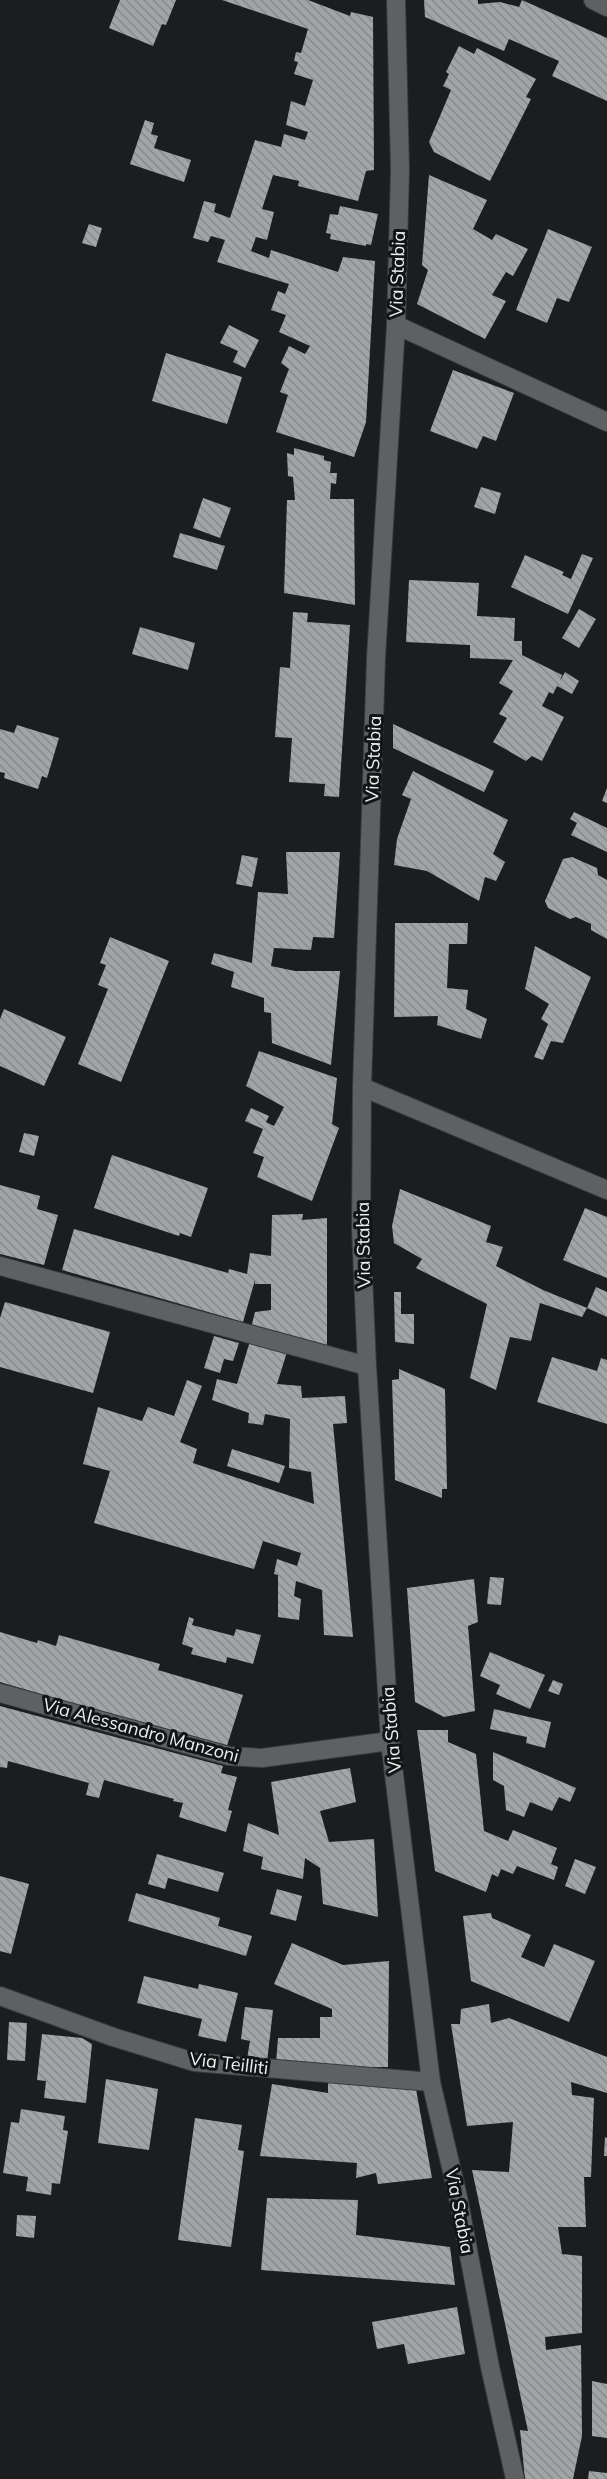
<svg xmlns="http://www.w3.org/2000/svg" width="607" height="2479" viewBox="0 0 607 2479" font-family="Mulish,sans-serif">
<style>
.building{fill:url(#building-back-hatch)}
.lines{fill:none;stroke-linecap:round;stroke-linejoin:round}
.minor-casing{stroke:#393a3c;stroke-width:20}
.secondary-casing{stroke:#393a3c;stroke-width:20}
.minor{stroke:#5e6062;stroke-width:18}
.secondary{stroke:#5e6062;stroke-width:18}
.labels{text-anchor:middle;dominant-baseline:central;stroke-width:6;stroke-linejoin:round;paint-order:stroke}
.street-label{font-size:18px;fill:#edeeef;stroke:#121415}
</style>
<defs>
<pattern id="building-back-hatch" width="6" height="6" patternUnits="userSpaceOnUse" patternTransform="scale(1.5)"><rect width="6" height="6" fill="#a2a5a7"/><path d="M-1 5l2 2M0 0l6 6M5-1l2 2" fill="none" stroke="#87898a"/></pattern>
</defs>
<rect width="100%" height="100%" fill="#1b1d1f"/>
<g class="building">
<path d="M120 0H176L166 25 162 24 153 46 109 28Z"/>
<path d="M222 0H308L350 16 351 12 373 17 374 170 366 171 358 201 298 186 299 181 273 175 262 209 274 212 267 240 256 237 251 251 269 258 271 250 338 272 343 257 375 261 366 422 354 457 276 432 288 395 280 392 289 369 281 363 289 346 305 354 310 346 279 332 286 315 271 310 278 291 285 294 289 284 217 262 225 240 211 236 208 242 193 238 204 201 216 204 214 212 230 218 255 140 281 147 284 134 305 140 308 132 286 125 291 101 305 106 313 80 294 74 298 62 294 61 296 52 301 53 308 29Z"/>
<path d="M424 0H478V4L500 2 519 7 522 0 607 38V101L552 76 559 61 509 39 504 51 425 17Z"/>
<path d="M459 46 474 54 477 48 536 79 526 97 531 99 490 181 434 152 429 142 451 90 443 86 449 74 446 72Z"/>
<path d="M145 120 154 123 151 134 158 136 154 148 191 160 184 182 130 164Z"/>
<path d="M429 175 487 200 473 229 492 240 496 234 528 249 513 276 506 272 492 295 506 301 485 339 417 304 428 270 422 265Z"/>
<path d="M340 206 378 214 371 245 366 244V246L330 239 331 234 326 233 330 214 338 215Z"/>
<path d="M89 224 102 228 96 247 82 243Z"/>
<path d="M548 229 592 247 569 302 557 298 547 323 516 310Z"/>
<path d="M229 325 259 340 245 368 233 362 238 351 220 343Z"/>
<path d="M166 353 242 377 227 424 152 401Z"/>
<path d="M453 370 514 393 496 441 483 436 477 449 430 431Z"/>
<path d="M294 448 324 456V460L331 462 330 473H337L336 484 331 483 330 499H354L355 605 284 593 287 500H295L293 477 288 476 287 453 294 455Z"/>
<path d="M481 487 501 493 495 514 474 507Z"/>
<path d="M203 498 231 508 220 538 193 528Z"/>
<path d="M180 533 225 546 217 570 173 557Z"/>
<path d="M582 554 593 558 568 614 511 587 525 555 564 572 562 575 571 579Z"/>
<path d="M409 580 479 583 477 616 515 618 514 641H522V655L562 675 560 681 565 672 579 681 572 694 557 686 553 694 549 692 542 706 564 717 542 761 532 756 526 761 493 742 507 718 499 714 513 691 499 683 513 660 470 658V645L406 642Z"/>
<path d="M579 609 596 619 579 648 562 638Z"/>
<path d="M293 612 308 613 307 622 350 625 339 797 324 796 325 784 289 782 292 738 275 737 280 667 290 668Z"/>
<path d="M140 627 195 643 188 670 132 654Z"/>
<path d="M393 724 494 771 484 792 393 748Z"/>
<path d="M17 725 59 738 47 778 42 776 38 789 4 778 5 773 0 772V729L14 733Z"/>
<path d="M413 771 508 820 493 854 505 862 496 881 485 877 479 901 427 871 394 865 397 839 411 799 402 795Z"/>
<path d="M607 788V803L602 801Z"/>
<path d="M574 812 607 828V852L571 835 577 823 570 819Z"/>
<path d="M286 852H340L334 938 313 937 311 950 274 948 271 966 295 971H340L331 1065 272 1043 271 1013 264 1012V998L231 987 234 972 211 964 214 953 252 963 258 892 288 894Z"/>
<path d="M242 855 258 858 252 887 236 884Z"/>
<path d="M572 857 597 868 598 875 607 880V939L591 930V924L576 917 570 919 548 908 545 901 563 859Z"/>
<path d="M395 923H468L467 944H449L447 988 468 990 466 1009 487 1019 481 1039 437 1025 438 1016 394 1017Z"/>
<path d="M110 937 169 961 121 1082 78 1064 108 989 98 985 106 965 100 963Z"/>
<path d="M535 946 591 977 563 1043 551 1041 543 1060 534 1057 548 1024 541 1019 549 1004 525 989Z"/>
<path d="M4 1009 66 1037 44 1086 0 1066V1019Z"/>
<path d="M259 1051 337 1078 332 1124 339 1128 312 1201 257 1177 264 1157 253 1153 263 1129 245 1121 251 1108 269 1116 266 1122 274 1126 284 1107 246 1086Z"/>
<path d="M24 1133 39 1136 34 1156 19 1152Z"/>
<path d="M112 1155 208 1188 191 1237 180 1233 179 1236 94 1208Z"/>
<path d="M0 1185 40 1196 37 1209 58 1215 44 1265 0 1254Z"/>
<path d="M400 1189 491 1226 486 1242 503 1247 496 1266 543 1290 587 1308 582 1317 540 1303 531 1341 510 1337 496 1390 470 1378 487 1304 416 1268 422 1259 394 1243 392 1226Z"/>
<path d="M585 1208 607 1217V1278L563 1260Z"/>
<path d="M303 1214 302 1220 327 1218V1348L251 1328 255 1312 271 1310V1284H255V1280L243 1322 62 1270 74 1229 228 1273 229 1269 247 1274 250 1253 271 1256 272 1215Z"/>
<path d="M596 1287 607 1292V1317L587 1308Z"/>
<path d="M394 1292H401V1314H414V1344L395 1342Z"/>
<path d="M5 1302 110 1332 93 1393 0 1367V1318Z"/>
<path d="M214 1336 239 1343 233 1361 224 1359 220 1373 204 1368Z"/>
<path d="M250 1341 287 1352 277 1384 301 1386 302 1398 345 1396 347 1423 333 1424 353 1637 324 1635 322 1590 296 1581 294 1596 301 1599 299 1620 278 1617V1575L274 1574 277 1559 297 1566 301 1553 263 1541 254 1569 94 1523 110 1471 83 1464 98 1407 142 1421 148 1407 174 1416 187 1380 202 1386 180 1442 197 1449 193 1463 314 1504 311 1472 289 1468 290 1419 265 1414 263 1425 248 1423 249 1413 212 1400 217 1379 237 1384Z"/>
<path d="M552 1357 597 1371 601 1358 607 1360V1424L537 1402Z"/>
<path d="M399 1369 445 1389 447 1489H442V1498L395 1480 392 1380 399 1379Z"/>
<path d="M232 1449 285 1466 279 1483 227 1466Z"/>
<path d="M490 1577 504 1578 501 1605 487 1604Z"/>
<path d="M474 1579 478 1622 468 1626 475 1711 444 1717 415 1702 407 1588Z"/>
<path d="M189 1617 194 1619 192 1625 234 1636 236 1629 261 1635 253 1664 227 1657 226 1663 191 1654 193 1648 182 1644Z"/>
<path d="M0 1632 37 1643 38 1640 56 1646 59 1635 160 1664 158 1670 243 1695 226 1749 0 1682Z"/>
<path d="M490 1652 545 1675 530 1709 496 1694 500 1685 480 1676Z"/>
<path d="M553 1680 563 1684 559 1695 548 1691Z"/>
<path d="M0 1706 223 1766 221 1773 237 1777 228 1810 232 1811 226 1832 179 1817 183 1803 173 1801 174 1799 104 1780 99 1798 86 1795 89 1783 8 1761 7 1768 0 1767Z"/>
<path d="M494 1709 551 1722 545 1748 526 1743 527 1737 490 1729Z"/>
<path d="M417 1730H448V1742L476 1754 484 1831 508 1841 513 1830 557 1848 551 1864 558 1867 554 1880 517 1866 513 1874 501 1869 498 1877 492 1874 486 1892 435 1871Z"/>
<path d="M493 1752 576 1788 570 1802 559 1797 552 1811 530 1802 524 1817 506 1810 504 1786 493 1780Z"/>
<path d="M350 1768 356 1802 320 1811 329 1842 374 1839 378 1917 323 1904 320 1868 305 1858 303 1879 261 1869 263 1857 243 1851 248 1823 279 1835 271 1782Z"/>
<path d="M157 1854 224 1873 218 1892 168 1878 165 1889 148 1884Z"/>
<path d="M575 1859 596 1867 585 1894 565 1886Z"/>
<path d="M0 1876 29 1884 11 1954 0 1951Z"/>
<path d="M277 1889 302 1896 296 1921 270 1914Z"/>
<path d="M136 1893 220 1918 218 1926 252 1936 246 1956 128 1921Z"/>
<path d="M491 1913 492 1918 531 1935 521 1957 544 1967 554 1944 595 1961 569 2022 471 1981 463 1916Z"/>
<path d="M292 1943 343 1965 389 1961 388 2067H319L276 2063 278 2038H320V2017H332V2009L274 1984Z"/>
<path d="M144 1976 198 1989 199 1984 238 1993 226 2042 198 2036 202 2019 137 2003Z"/>
<path d="M489 2004 491 2023 509 2018 607 2057V2093L571 2082 572 2095 594 2098 591 2177H584L586 2227H558L562 2254 582 2256V2333L545 2337 546 2350 581 2345 582 2436 573 2479H525L520 2430 528 2431 472 2170 509 2172 513 2122 467 2126 451 2024H460L461 2009Z"/>
<path d="M245 2007 273 2010 267 2062 247 2059 250 2041 241 2039Z"/>
<path d="M9 2022 27 2023 25 2061 7 2060Z"/>
<path d="M42 2034 82 2038 92 2044 86 2103 44 2098 46 2081 37 2080Z"/>
<path d="M106 2079 158 2089 149 2150 98 2143Z"/>
<path d="M328 2082 416 2089 432 2178 378 2184 376 2173 356 2178 357 2163 260 2156 272 2084 328 2093Z"/>
<path d="M21 2109 65 2116 63 2130 68 2131 60 2184 52 2183 51 2195 26 2191 28 2177 3 2173 11 2122 19 2123Z"/>
<path d="M195 2118 242 2125 238 2150 244 2151 231 2247 178 2240Z"/>
<path d="M605 2137 607 2138V2156H604Z"/>
<path d="M267 2198 358 2200 356 2235 450 2247 455 2285 261 2270Z"/>
<path d="M17 2215 36 2216 34 2238 16 2236Z"/>
<path d="M457 2307 465 2354 408 2364 404 2344 377 2349 372 2322Z"/>
<path d="M592 2381 607 2384V2438L592 2436Z"/>
<path d="M589 2471 607 2473V2479H588Z"/>
</g>
<g class="lines">
<g class="minor-casing">
<g id="minor">
<path d="M593 0 607 7"/>
<path d="M396 325 607 422"/>
<path d="M362 1087 607 1190"/>
<path d="M0 1266 367 1366"/>
<path d="M0 1693 229 1756 262 1758 390 1741"/>
<path d="M0 1996 113 2037 194 2062 431 2082"/>
</g>
</g>
<g class="secondary-casing">
<path id="secondary" d="M396 0 400 170 396 325 376 658 362 1087 361 1229 367 1366 390 1741 431 2082 458 2197 490 2367 515 2479"/>
</g>
<use href="#minor" class="minor"/>
<use href="#secondary" class="secondary"/>
</g>
<g class="labels">
<g class="street-label">
<text transform="translate(397 274) rotate(-88)">Via Stabia</text>
<text transform="translate(373 759) rotate(-88)">Via Stabia</text>
<text transform="translate(363 1245) rotate(-91)">Via Stabia</text>
<text transform="translate(141 1730) rotate(15)">Via Alessandro Manzoni</text>
<text transform="translate(391 1730) rotate(-95)">Via Stabia</text>
<text transform="translate(229 2063) rotate(7)">Via Teilliti</text>
<text transform="translate(460 2211) rotate(79)">Via Stabia</text>
</g>
</g>
</svg>
